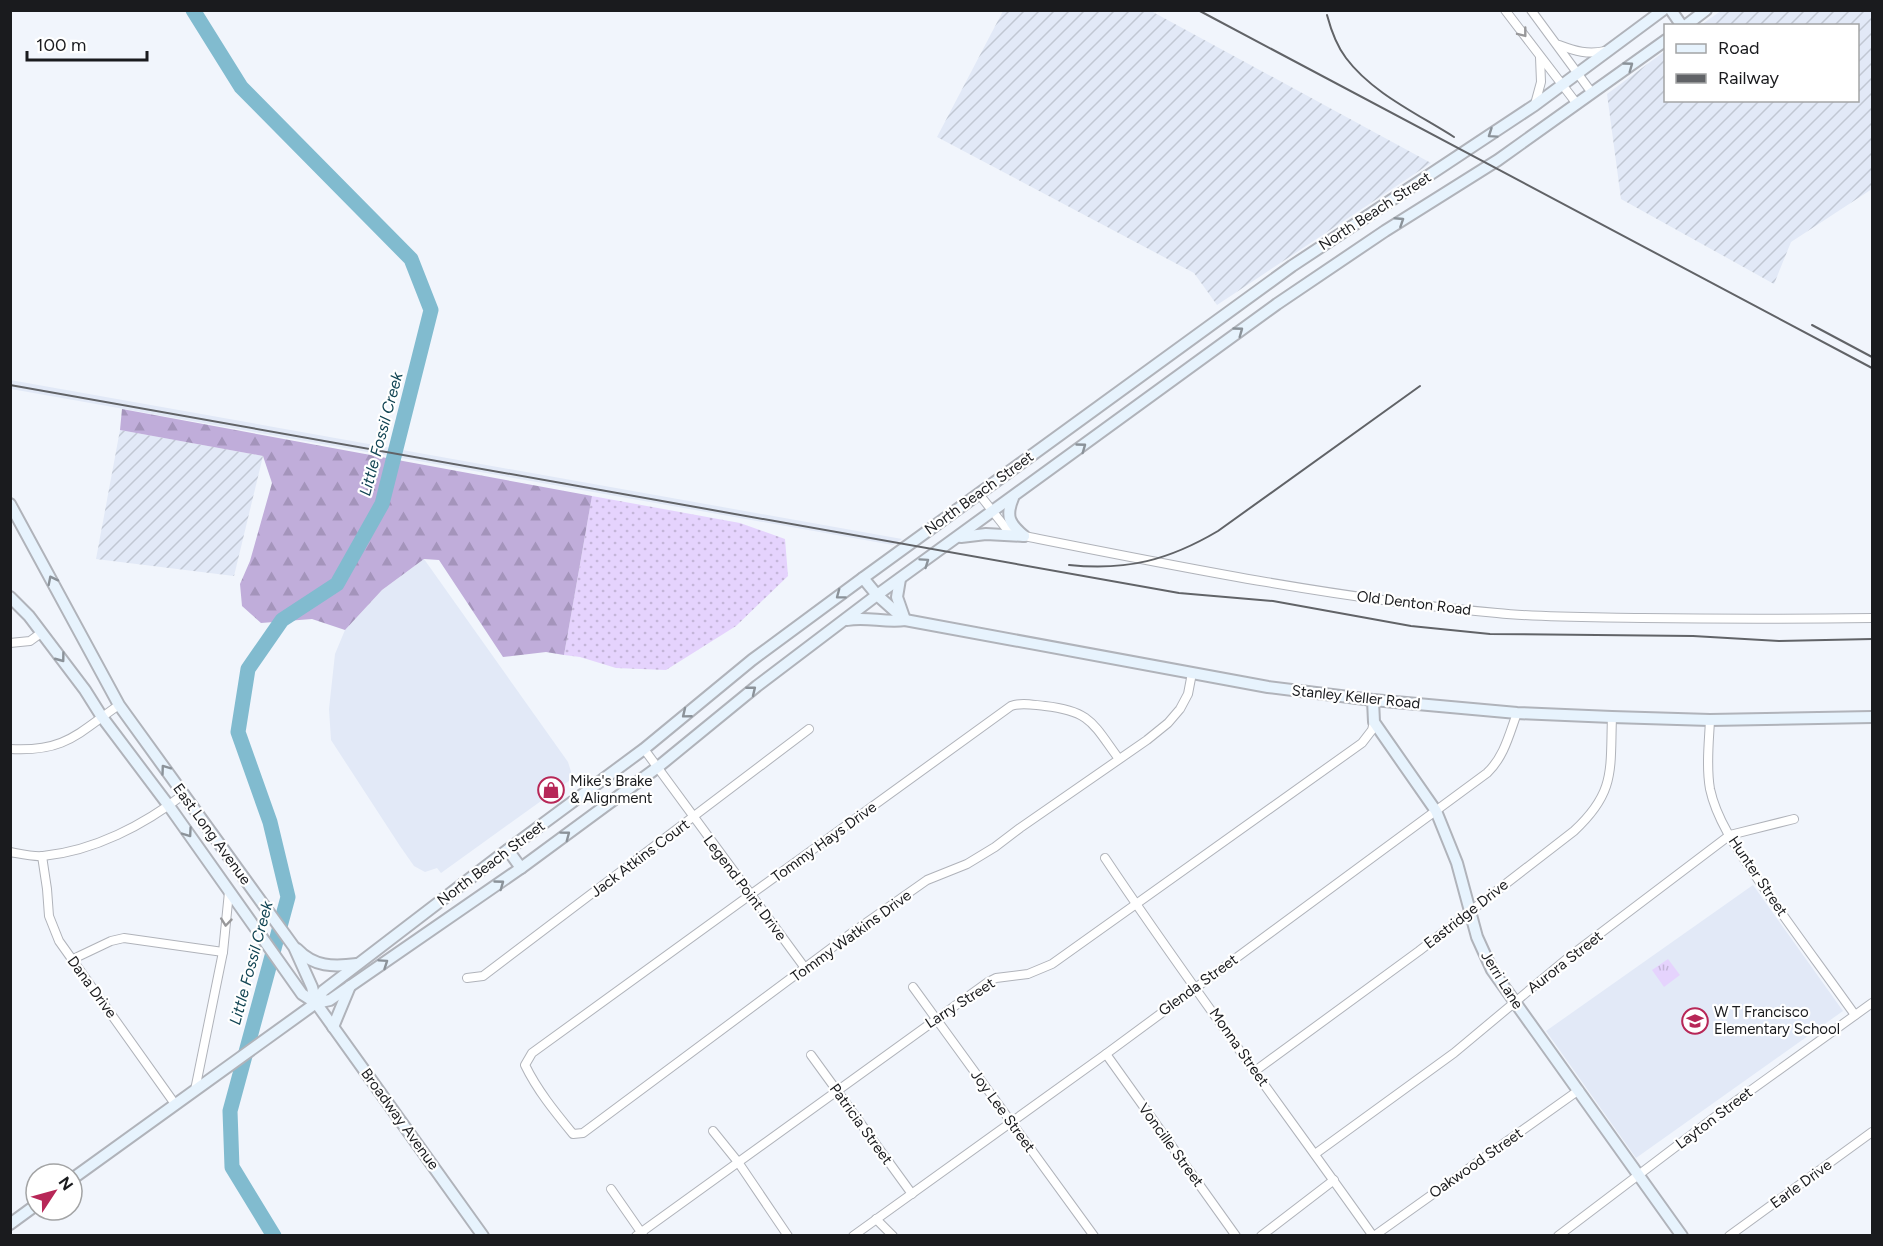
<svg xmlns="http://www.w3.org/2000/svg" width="1883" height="1246" viewBox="0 0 1883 1246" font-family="Figtree,sans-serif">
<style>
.built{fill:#e2e9f7}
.industrial{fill:url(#industrial-furrows)}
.grass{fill:url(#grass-dots)}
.forest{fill:url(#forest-firs)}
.park{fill:url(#park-tufts)}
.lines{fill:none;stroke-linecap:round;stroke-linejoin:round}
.river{stroke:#81bbcf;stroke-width:15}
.street-casing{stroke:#b0b3ba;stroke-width:10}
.secondary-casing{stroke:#b0b3ba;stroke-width:14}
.street{stroke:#fff;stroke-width:8}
.secondary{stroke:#e7f3fd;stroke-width:10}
.rail{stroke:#616367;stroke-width:2}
.oneway{stroke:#98989a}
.oneway2{stroke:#8b9299}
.labels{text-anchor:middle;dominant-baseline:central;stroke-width:4.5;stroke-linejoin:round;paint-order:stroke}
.street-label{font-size:15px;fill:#1a1b1e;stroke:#fff}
.poi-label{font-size:15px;fill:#1a1b1e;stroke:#fff;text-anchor:start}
.water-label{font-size:16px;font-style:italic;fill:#114453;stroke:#fff}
</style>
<defs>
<pattern id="industrial-furrows" width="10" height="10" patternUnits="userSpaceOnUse" patternTransform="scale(1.5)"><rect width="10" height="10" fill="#e2e9f7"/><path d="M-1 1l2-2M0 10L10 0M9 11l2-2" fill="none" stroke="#c1c7d3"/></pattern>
<pattern id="grass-dots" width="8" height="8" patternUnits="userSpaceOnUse" patternTransform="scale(1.5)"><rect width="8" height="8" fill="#e5d3fd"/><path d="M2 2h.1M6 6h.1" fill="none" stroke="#c4b5d8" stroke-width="1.8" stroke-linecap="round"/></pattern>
<pattern id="forest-firs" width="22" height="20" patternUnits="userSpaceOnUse" patternTransform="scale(1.5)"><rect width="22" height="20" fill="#c0adda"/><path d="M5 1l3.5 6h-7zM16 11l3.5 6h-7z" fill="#a494bb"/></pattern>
<pattern id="park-tufts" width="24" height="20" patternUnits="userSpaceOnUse" patternTransform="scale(1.5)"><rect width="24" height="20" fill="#e5d3fd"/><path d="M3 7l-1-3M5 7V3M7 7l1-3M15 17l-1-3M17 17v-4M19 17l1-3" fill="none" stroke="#c4b5d8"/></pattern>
</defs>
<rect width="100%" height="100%" fill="#f1f5fc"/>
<g class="built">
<path d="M10 380 902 539 893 545 11 389Z"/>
<path d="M424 559 568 762 573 778 441 873 437 868 425 872 414 866 400 846 331 740 329 709 335 654 345 630 382 590Z"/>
<path d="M1753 885 1843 1011 1636 1158 1546 1031Z"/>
</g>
<g class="industrial">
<path d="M1722 10 1872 11V189L1791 242 1774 284 1621 199 1607 94 1665 51 1666 100H1858V26L1701 25Z"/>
<path d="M1003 11H1151L1431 163 1217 305 1194 273 937 137Z"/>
<path d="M120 430 263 456 234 576 96 559Z"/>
</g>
<path class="grass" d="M592 496 740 523 785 539 788 576 736 626 666 670 616 668 580 657 564 655Z"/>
<path class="forest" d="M122 409 592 496 564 655 546 652 503 657 439 560 424 559 382 590 345 630 312 619 261 623 242 606 240 584 250 561 272 483 263 456 120 430Z"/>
<path class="park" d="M1668 959 1680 975 1664 987 1652 970Z"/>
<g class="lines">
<path class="river" d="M193 10 241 87 411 259 431 310 382 504 337 584 282 620 248 669 238 732 270 822 288 897 230 1111 232 1167 274 1236"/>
<g class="street-casing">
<g id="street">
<path d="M1505 10 1577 104"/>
<path d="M1531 10 1592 93"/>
<path d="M1559 45C1575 51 1588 55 1605 51"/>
<path d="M1535 104 1541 82 1540 57"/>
<path d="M979 494 1005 527 1024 536C1180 567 1338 599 1497 613 1545 618 1593 617 1642 618 1719 619 1796 619 1872 618"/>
<path d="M10 643 30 641 41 633"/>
<path d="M1710 720C1709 742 1706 766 1710 789 1717 822 1740 853 1759 881 1790 926 1823 970 1855 1015"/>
<path d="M10 749C65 752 77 734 119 705"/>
<path d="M644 749 805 968"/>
<path d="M1119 759C1093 724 1091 711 1045 706 1033 705 1022 702 1011 706L532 1053 525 1065C537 1090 555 1112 573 1134L583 1133 853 932 927 880 967 864 995 847 1020 828 1147 740 1168 723 1180 709 1188 694 1192 673"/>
<path d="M10 852C21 854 33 857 43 856 94 851 144 825 184 794"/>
<path d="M42 856 47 889 49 916 59 941 175 1104"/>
<path d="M1105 858C1191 987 1284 1110 1373 1236"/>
<path d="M71 960 111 941 124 938 223 952"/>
<path d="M467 978 483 976 809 729"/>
<path d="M913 987 1094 1236"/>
<path d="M1106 1054 1236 1236"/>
<path d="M811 1055 912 1194"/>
<path d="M1255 1071 1419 951 1574 831C1616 792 1610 770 1612 717"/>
<path d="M195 1090 223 952 229 892"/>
<path d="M713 1131 738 1162 788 1236"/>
<path d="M1315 1154 1454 1053 1569 957 1730 835 1794 819"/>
<path d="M611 1189 643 1235"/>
<path d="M876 1219 893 1236"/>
<path d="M636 1236 988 982 996 978 1028 974 1052 964 1362 743 1372 730 1374 722"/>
<path d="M853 1236 1106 1054 1487 773C1504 757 1509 735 1517 713"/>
<path d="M1261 1236 1334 1180"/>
<path d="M1374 1236 1579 1090"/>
<path d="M1558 1236 1736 1101 1872 1003"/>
<path d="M1729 1236 1872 1132"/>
</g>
</g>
<g class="secondary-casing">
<g id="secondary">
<path d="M1671 10 1682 26"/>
<path d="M1685 26 1706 10"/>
<path d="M1013 498C1005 517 1010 524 1024 536"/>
<path d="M10 504 119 705 294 947 312 987 316 1003"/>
<path d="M961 537 986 534 1024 536"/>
<path d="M863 578 877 595 905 620 1268 687 1373 700 1517 713 1612 717 1710 720 1872 717"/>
<path d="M10 597 29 616 85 690 102 717 169 806 302 994 316 1003 483 1236"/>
<path d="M847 620C866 616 885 623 905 620L897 597 900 579"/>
<path d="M1373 700 1374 722 1436 811 1457 863 1477 937 1492 970 1682 1236"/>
<path d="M508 850 521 868"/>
<path d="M297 949C314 967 333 967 357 964"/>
<path d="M316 1003 323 991 498 857 644 749 752 660 863 578 1292 266 1535 105 1663 10"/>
<path d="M333 1027 350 986"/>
<path d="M72 1179 316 1003 330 1000 521 868 658 767 757 686 877 595 1277 304 1385 231 1498 160 1666 40"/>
<path d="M10 1224 36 1205"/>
</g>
</g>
<use href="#street" class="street"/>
<use href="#secondary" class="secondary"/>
<g class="rail">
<path d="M1198 10 1872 368"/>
<path d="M1327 15C1331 30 1336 45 1346 58 1372 93 1418 114 1454 137"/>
<path d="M1812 325 1872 357"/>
<path d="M10 385 1179 593 1273 601 1411 626 1490 634 1693 636 1779 641 1872 639"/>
<path d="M1069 565C1127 571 1169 560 1218 531L1420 386"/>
</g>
</g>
<defs><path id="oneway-chevron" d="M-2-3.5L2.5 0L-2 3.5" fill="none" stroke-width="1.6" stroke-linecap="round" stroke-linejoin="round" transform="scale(1.5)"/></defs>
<g class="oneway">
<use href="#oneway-chevron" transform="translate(1523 33) rotate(52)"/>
<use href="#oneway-chevron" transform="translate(226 922) rotate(96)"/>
</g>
<g class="oneway2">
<use href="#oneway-chevron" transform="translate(1629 66) rotate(-36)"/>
<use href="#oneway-chevron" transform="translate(1492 134) rotate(146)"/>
<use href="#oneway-chevron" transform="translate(1400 221) rotate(-33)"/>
<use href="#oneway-chevron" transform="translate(1239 331) rotate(-36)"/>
<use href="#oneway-chevron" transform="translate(1082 447) rotate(-36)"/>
<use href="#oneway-chevron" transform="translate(925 562) rotate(-35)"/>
<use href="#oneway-chevron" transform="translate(52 580) rotate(-117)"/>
<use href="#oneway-chevron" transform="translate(840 595) rotate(143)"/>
<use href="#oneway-chevron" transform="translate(61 658) rotate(53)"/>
<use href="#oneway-chevron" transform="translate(752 690) rotate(-39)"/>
<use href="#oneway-chevron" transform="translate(686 714) rotate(141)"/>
<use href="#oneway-chevron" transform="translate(165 769) rotate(-126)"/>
<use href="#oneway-chevron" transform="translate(188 833) rotate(55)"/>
<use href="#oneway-chevron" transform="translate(566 835) rotate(-37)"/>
<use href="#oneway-chevron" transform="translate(500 884) rotate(-36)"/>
<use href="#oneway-chevron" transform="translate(384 963) rotate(-34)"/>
</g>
<defs>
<g id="shop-ring" transform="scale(1.35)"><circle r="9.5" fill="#fff" stroke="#b72757" stroke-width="1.5"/><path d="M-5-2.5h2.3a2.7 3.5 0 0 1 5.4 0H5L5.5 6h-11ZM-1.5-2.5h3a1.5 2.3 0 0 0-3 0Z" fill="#b72757"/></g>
<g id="school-ring" transform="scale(1.35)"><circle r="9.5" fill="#fff" stroke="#b72757" stroke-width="1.5"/><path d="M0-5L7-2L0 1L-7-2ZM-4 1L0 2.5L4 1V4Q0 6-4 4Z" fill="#b72757"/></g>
</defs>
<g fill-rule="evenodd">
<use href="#shop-ring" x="551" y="790"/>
<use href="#school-ring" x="1695" y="1021"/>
</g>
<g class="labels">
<g class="street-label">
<text transform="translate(1375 211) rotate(-33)">North Beach Street</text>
<text transform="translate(979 493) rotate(-36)">North Beach Street</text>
<text transform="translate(1414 603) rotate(7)">Old Denton Road</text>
<text transform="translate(1356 697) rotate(6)">Stanley Keller Road</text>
<text transform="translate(212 834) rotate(54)">East Long Avenue</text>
<text transform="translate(824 842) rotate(-36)">Tommy Hays Drive</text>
<text transform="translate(640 858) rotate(-37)">Jack Atkins Court</text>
<text transform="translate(491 863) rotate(-37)">North Beach Street</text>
<text transform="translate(1758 876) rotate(56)">Hunter Street</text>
<text transform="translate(745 888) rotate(53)">Legend Point Drive</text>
<text transform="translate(1466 914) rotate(-38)">Eastridge Drive</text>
<text transform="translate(851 936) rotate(-36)">Tommy Watkins Drive</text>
<text transform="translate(1565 962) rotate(-38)">Aurora Street</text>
<text transform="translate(1502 980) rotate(58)">Jerri Lane</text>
<text transform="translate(1198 985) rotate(-36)">Glenda Street</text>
<text transform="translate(92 987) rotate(54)">Dana Drive</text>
<text transform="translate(960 1003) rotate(-33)">Larry Street</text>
<text transform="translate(1239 1047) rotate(55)">Monna Street</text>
<text transform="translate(1003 1111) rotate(54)">Joy Lee Street</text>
<text transform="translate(1714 1118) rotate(-37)">Layton Street</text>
<text transform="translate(400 1119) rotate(54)">Broadway Avenue</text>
<text transform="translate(861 1124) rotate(54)">Patricia Street</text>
<text transform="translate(1171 1145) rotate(54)">Voncille Street</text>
<text transform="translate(1476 1163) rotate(-35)">Oakwood Street</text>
<text transform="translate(1801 1184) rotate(-36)">Earle Drive</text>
</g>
<g class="poi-label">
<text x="570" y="781">Mike's Brake<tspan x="570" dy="17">&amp; Alignment</tspan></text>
<text x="1714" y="1012">W T Francisco<tspan x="1714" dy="17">Elementary School</tspan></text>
</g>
<g class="water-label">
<text transform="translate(381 434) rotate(-75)">Little Fossil Creek</text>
<text transform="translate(251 963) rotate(-75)">Little Fossil Creek</text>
</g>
</g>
<rect width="1883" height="1246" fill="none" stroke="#1a1b1e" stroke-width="24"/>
<rect x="1664" y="24" width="195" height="78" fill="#ffffff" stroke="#a3a4a5" stroke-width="1.5"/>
<rect x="1676" y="44" width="30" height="9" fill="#e7f3fd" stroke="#a3a4a5" stroke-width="1.5"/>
<text x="1718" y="54" font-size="18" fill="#1a1b1e">Road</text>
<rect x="1676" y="74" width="30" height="9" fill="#616367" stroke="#a3a4a5" stroke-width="1.5"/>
<text x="1718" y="84" font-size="18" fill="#1a1b1e">Railway</text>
<g transform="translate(54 1192) rotate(54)"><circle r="28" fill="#ffffff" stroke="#a3a4a5" stroke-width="1.5"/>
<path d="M0-4.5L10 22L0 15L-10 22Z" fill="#b72757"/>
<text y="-9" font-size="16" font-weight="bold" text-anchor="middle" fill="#1a1b1e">N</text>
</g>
<path d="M27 51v9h120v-9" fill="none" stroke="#1a1b1e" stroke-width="3"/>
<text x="36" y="51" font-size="18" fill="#1a1b1e" stroke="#ffffff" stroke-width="4.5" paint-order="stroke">100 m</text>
</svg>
